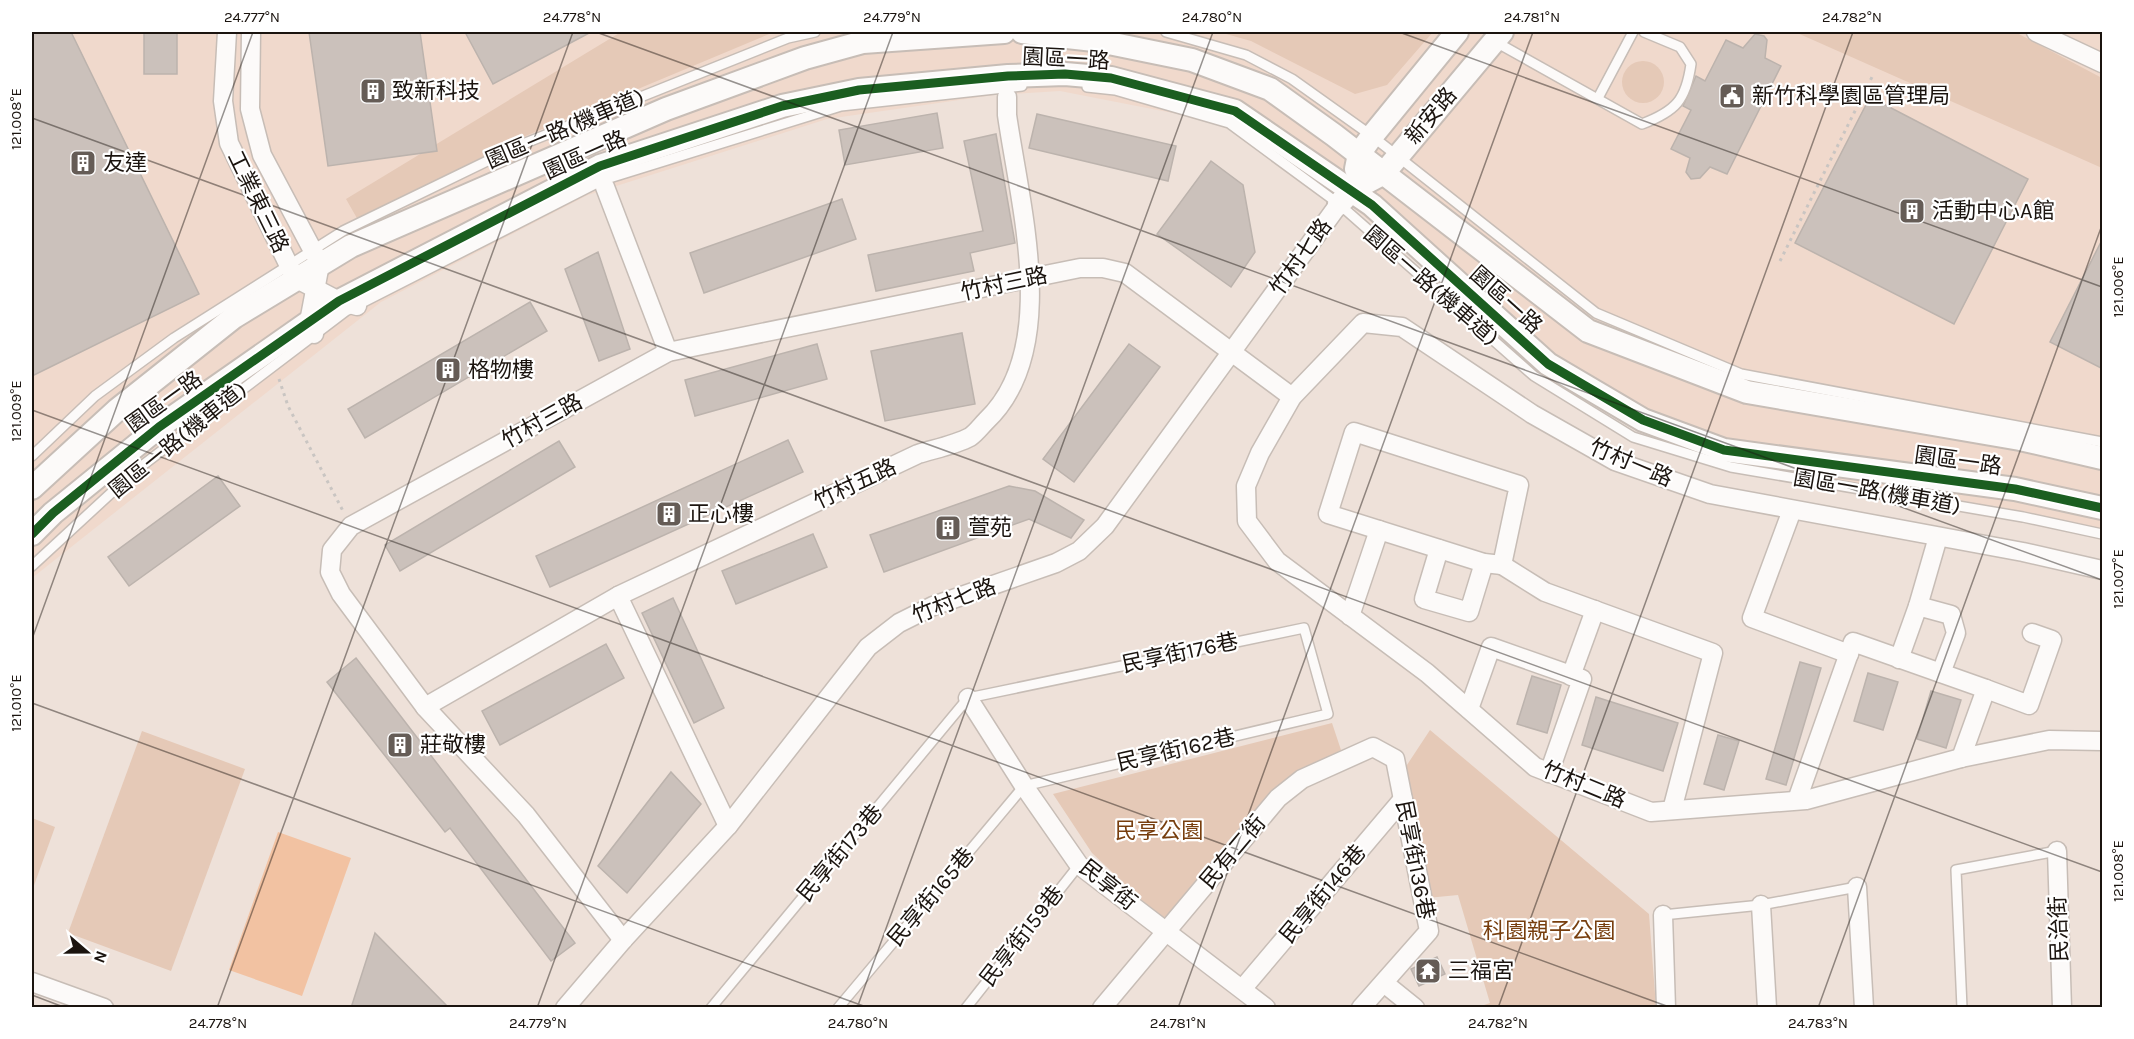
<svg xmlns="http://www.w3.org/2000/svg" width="2134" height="1039" viewBox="0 0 2134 1039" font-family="Karla,'Noto Sans TC',sans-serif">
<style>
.built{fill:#f0d9cc}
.green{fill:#e5c9b7}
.water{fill:#f2c2a2}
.building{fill:#cbc1bb;stroke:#bcb3ad;stroke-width:1.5}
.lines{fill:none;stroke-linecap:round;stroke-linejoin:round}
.service-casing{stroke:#c7bdb6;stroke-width:12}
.minor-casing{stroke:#c7bdb6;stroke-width:21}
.tertiary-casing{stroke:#c7bdb6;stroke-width:26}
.path{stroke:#c9c5c2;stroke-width:3;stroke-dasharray:3 4.5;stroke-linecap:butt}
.service{stroke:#fcfaf9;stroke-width:9}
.minor{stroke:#fcfaf9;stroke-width:18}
.tertiary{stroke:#fcfaf9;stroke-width:22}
.cycleway-casing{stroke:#fff;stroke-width:13}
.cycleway{stroke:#1b5e20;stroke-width:9}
.ticks{fill:none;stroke:#1b140f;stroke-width:1.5;stroke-opacity:0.45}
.labels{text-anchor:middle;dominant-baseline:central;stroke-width:4.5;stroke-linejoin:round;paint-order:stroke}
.street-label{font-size:22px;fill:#1b140f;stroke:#fff}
.poi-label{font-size:22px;fill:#1b140f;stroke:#fff;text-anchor:start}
.park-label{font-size:22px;fill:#773e0e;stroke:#fff}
.neatline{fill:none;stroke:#1b140f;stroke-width:2}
.ticks-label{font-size:15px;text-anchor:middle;fill:#1b140f}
</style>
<rect width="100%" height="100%" fill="#eee1d9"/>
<path class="built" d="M32 32H2102V540L2023 517 1825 485 1669 448 1545 370 1360 213 1229 124 1060 91 994 95 827 119 588 195 381 302 32 578Z"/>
<g class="green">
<path d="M621 32H774L516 140 358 220 346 199Z"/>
<path d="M1219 32H1433L1387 85 1355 94 1251 41Z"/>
<path d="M1795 32H2015L2102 78V168Z"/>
<circle cx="1643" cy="82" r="21"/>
<path d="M1332 723 1341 750 1304 771 1165 922 1092 853 1053 794Z"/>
<path d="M1430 730 1649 914 1656 1007H1478L1490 1003 1458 895 1427 898 1403 771Z"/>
<path d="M142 731 245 769 171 971 68 933Z"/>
<path d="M32 818 55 827 32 891Z"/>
</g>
<path class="water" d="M278 832 351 858 302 996 229 970Z"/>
<g class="building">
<path d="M32 32H71L199 294 32 376Z"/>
<rect x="144" y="32" width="33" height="42"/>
<path d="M309 32H420L437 151 328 166Z"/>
<path d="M465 32H591L493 84Z"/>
<path d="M1755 34 1764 36 1767 40 1765 58 1781 66 1727 174 1710 167 1700 178 1691 179 1686 172 1690 158 1671 149 1691 110 1683 106 1696 76 1705 81 1726 40 1743 48Z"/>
<path d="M1870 97 2028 179 1954 324 1795 243Z"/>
<path d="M937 113 943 148 845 165 839 130Z"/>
<path d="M1037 114 1176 146 1168 181 1029 148Z"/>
<path d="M996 134 1015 243 970 253 974 271 876 291 868 255 983 231 964 141Z"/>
<path d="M1211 161 1243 185 1255 252 1231 287 1157 234Z"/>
<path d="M842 199 856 239 704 293 690 253Z"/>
<path d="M2103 238V369L2050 342Z"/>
<path d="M598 252 630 349 599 361 565 269Z"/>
<path d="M530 302 547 331 365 438 348 409Z"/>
<path d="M962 333 975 404 885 421 871 351Z"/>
<path d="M817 344 827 379 695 416 685 380Z"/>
<path d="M1129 344 1160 367 1074 482 1043 459Z"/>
<path d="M788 440 803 472 550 587 536 556Z"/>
<path d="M559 441 575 467 400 571 385 545Z"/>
<path d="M218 476 240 506 129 586 108 557Z"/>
<path d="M1009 486 1035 491 1084 520 1071 538 1029 519 884 572 870 535Z"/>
<path d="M813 534 827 567 736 604 722 571Z"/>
<path d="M673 598 724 708 694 723 642 613Z"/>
<path d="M606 644 624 678 500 745 482 711Z"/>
<path d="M356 658 575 943 551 961 450 828 445 832 327 682Z"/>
<path d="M1800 662 1821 668 1786 785 1766 779Z"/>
<path d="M1868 673 1898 682 1883 730 1854 721Z"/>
<path d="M1532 676 1561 685 1547 733 1517 724Z"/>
<path d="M1931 691 1961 700 1946 748 1917 739Z"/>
<path d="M1596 697 1678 723 1663 771 1582 745Z"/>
<path d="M1718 735 1739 741 1724 790 1704 784Z"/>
<path d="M671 772 701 804 627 893 598 866Z"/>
<path d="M375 933 449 1008H351Z"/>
<path d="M1437 957 1445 974 1419 986 1411 969Z"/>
</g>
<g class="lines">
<g class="service-casing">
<g id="service">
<path d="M1166 32 1246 55 1292 79 1372 136 1596 313 1741 374 2102 442"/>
<path d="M1494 41 1642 124C1676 111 1686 100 1691 64L1680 47 1644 32"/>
<path d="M1087 87 1115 90 1229 123 1339 204 1534 376 1633 437 1731 467 2023 517 2102 534"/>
<path d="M1598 98 1633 32"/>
<path d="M32 456 95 396 174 338 343 231 518 146 788 38 815 32"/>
<path d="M32 566 135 471 346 311 603 180 841 106 1022 86"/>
<path d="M1663 915 1761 905 1857 887"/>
<path d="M711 1008 968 698 1304 628 1328 714 1024 786 838 1008"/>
<path d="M966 1008 1079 865"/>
<path d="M1962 1008 1956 870 2057 851"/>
</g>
</g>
<g class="minor-casing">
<g id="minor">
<path d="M227 32 223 101 229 143 295 278 339 301 357 306"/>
<path d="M251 32 250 109 262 155 320 264 309 322 314 334"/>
<path d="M2036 32 2102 63"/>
<path d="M605 187 668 352"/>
<path d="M1354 432 1519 485 1502 565 1484 563 1328 514Z"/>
<path d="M1792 510 1752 618 1849 654"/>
<path d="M1439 549 1424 599 1469 612 1484 563"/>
<path d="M1502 565 1545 592 1713 653 1672 810"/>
<path d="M2102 570 2023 552 1710 494 1615 461 1532 414 1402 327 1363 323 1292 397 1260 453 1246 486 1247 521 1277 561 1427 673 1535 767 1651 812 1806 800 1961 758 2049 740 2102 741"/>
<path d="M618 596 728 826"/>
<path d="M1918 606 1938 537"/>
<path d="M1350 616 1379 530"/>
<path d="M1899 659 1918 606 1951 615 1956 633 1941 673"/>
<path d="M1571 676 1595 610"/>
<path d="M1986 689 2029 705 2052 640 2032 633"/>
<path d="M968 698 1024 786 1079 865 1266 1008"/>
<path d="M425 707 618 596 918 454C934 449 955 445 970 437 976 433 981 426 986 421 1061 350 1020 206 1007 115V97"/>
<path d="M1469 709 1491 647 1582 679 1549 773"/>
<path d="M1797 800 1853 642 1986 689 1961 758"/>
<path d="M2057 851 2062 1008"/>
<path d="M1857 887 1864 1008"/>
<path d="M1761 905 1767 1008"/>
<path d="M1663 915 1666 1008"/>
<path d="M623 940 526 815 425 707 341 594 330 572 332 550 351 526 668 352 1080 268H1103L1125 273 1292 397"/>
<path d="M32 982 104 1008"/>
<path d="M1384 983 1415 1008"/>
<path d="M1243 988 1403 799"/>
<path d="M565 1008 623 940 728 826 868 647 899 623 933 606 1056 563 1079 551 1105 526 1339 204"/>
<path d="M1102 1008 1278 798 1302 779 1373 747 1395 759 1429 931 1361 1008"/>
</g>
</g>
<g class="tertiary-casing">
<g id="tertiary">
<path d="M1022 32 1094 40 1192 60 1270 89 1334 135 1588 331 1747 392 2020 439 2102 458"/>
<path d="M1356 169 1359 154 1372 136 1457 32"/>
<path d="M1339 204 1352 190 1384 173 1502 32"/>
<path d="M32 488 117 410 234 317 351 246 666 109 805 58 863 42 1004 32"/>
<path d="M32 534 53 513 159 427 339 301 600 166 782 106 859 90 1008 76 1065 74 1111 78 1235 111 1372 205 1548 364 1643 420 1724 450 2015 489 2102 508"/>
</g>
</g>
<g class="path">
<path d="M1780 261 1873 75"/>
<path d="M279 379 288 406 343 511"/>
</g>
<use href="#service" class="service"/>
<use href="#minor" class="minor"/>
<use href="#tertiary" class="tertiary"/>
<g class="cycleway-casing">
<path id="cycleway" d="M32 534 53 513 159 427 339 301 600 166 782 106 859 90 1008 76 1065 74 1111 78 1235 111 1372 205 1548 364 1643 420 1724 450 2015 489 2102 508"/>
</g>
<use href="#cycleway" class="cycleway"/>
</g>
<path class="ticks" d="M596 32 2102 580M1399 32 2102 287M32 118 2102 872M32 410 1672 1008M32 639 253 32M32 703 869 1008M32 995 66 1008M217 1008 573 32M537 1008 893 32M857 1008 1213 32M1178 1008 1533 32M1498 1008 1853 32M1818 1008 2102 225"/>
<defs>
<g id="building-square" transform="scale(1.35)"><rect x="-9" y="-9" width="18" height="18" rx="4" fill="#655c56" stroke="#fff"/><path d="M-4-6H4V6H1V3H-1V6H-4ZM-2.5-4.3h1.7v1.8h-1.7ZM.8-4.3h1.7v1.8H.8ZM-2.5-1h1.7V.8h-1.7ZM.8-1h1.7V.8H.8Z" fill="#fff"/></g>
<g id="civic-square" transform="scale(1.35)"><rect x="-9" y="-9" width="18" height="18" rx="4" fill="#655c56" stroke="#fff"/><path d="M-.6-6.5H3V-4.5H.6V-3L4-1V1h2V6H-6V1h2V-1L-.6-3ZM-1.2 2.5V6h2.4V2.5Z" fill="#fff"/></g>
<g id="temple-square" transform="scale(1.35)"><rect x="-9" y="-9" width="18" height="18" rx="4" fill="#655c56" stroke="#fff"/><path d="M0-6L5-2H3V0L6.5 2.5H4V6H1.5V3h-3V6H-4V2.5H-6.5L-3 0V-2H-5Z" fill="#fff"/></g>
</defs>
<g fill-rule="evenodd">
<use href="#building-square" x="373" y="91"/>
<use href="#civic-square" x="1732" y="96"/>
<use href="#building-square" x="83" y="163"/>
<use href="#building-square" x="1912" y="211"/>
<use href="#building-square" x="448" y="370"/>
<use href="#building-square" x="669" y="514"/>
<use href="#building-square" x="948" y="528"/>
<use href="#building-square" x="400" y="745"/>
<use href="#temple-square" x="1428" y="971"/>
</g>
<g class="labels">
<g class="street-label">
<text transform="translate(1066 59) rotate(3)">園區一路</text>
<text transform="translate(1431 116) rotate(-50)">新安路</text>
<text transform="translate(565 129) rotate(-23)">園區一路(機車道)</text>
<text transform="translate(585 155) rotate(-24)">園區一路</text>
<text transform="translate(258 202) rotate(64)">工業東三路</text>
<text transform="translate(1301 257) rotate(-54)">竹村七路</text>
<text transform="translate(1004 284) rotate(-12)">竹村三路</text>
<text transform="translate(1431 286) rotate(41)">園區一路(機車道)</text>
<text transform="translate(1506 300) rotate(42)">園區一路</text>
<text transform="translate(164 402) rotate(-36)">園區一路</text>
<text transform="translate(542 421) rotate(-29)">竹村三路</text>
<text transform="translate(178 440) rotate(-39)">園區一路(機車道)</text>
<text transform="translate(1958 461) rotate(8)">園區一路</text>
<text transform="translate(1631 463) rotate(23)">竹村一路</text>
<text transform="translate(855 484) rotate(-25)">竹村五路</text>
<text transform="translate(1877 492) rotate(10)">園區一路(機車道)</text>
<text transform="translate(954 601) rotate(-21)">竹村七路</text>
<text transform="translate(1180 653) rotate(-12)">民享街176巷</text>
<text transform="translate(1176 750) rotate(-13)">民享街162巷</text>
<text transform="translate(1584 785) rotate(22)">竹村二路</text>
<text transform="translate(1233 852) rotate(-50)">民有二街</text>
<text transform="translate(840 853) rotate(-50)">民享街173巷</text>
<text transform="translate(1415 860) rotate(79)">民享街136巷</text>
<text transform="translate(1108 885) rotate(39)">民享街</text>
<text transform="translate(1323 894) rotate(-50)">民享街146巷</text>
<text transform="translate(931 897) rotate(-50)">民享街165巷</text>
<text transform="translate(2059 929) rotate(-92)">民治街</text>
<text transform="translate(1022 936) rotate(-52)">民享街159巷</text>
</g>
<g class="poi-label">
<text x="392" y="91">致新科技</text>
<text x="1752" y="96">新竹科學園區管理局</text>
<text x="103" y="163">友達</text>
<text x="1932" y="211">活動中心A館</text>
<text x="468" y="370">格物樓</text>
<text x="688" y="514">正心樓</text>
<text x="968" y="528">萱苑</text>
<text x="420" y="745">莊敬樓</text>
<text x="1448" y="971">三福宮</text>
</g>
<g class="park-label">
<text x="1159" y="831">民享公園</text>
<text x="1549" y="931">科園親子公園</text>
</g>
</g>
<rect width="2134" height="1039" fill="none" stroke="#ffffff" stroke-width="66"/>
<g transform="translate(87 952) rotate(110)" stroke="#ffffff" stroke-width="4.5" paint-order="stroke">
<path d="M0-4.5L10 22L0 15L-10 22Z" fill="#1b140f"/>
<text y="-9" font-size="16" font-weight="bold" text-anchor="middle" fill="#1b140f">N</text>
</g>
<rect x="33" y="33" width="2068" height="973" class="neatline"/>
<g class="ticks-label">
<text x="252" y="22">24.777°N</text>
<text x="572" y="22">24.778°N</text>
<text x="892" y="22">24.779°N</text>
<text x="1212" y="22">24.780°N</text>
<text x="1532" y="22">24.781°N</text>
<text x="1852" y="22">24.782°N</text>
<text transform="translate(16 119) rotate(-90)" y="5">121.008°E</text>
<text transform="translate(2118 287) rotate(-90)" y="5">121.006°E</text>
<text transform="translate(16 411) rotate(-90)" y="5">121.009°E</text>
<text transform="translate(2118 579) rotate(-90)" y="5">121.007°E</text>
<text transform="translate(16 703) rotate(-90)" y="5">121.010°E</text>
<text transform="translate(2118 871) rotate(-90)" y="5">121.008°E</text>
<text x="218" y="1028">24.778°N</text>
<text x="538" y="1028">24.779°N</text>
<text x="858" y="1028">24.780°N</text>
<text x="1178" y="1028">24.781°N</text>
<text x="1498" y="1028">24.782°N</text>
<text x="1818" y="1028">24.783°N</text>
</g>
</svg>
